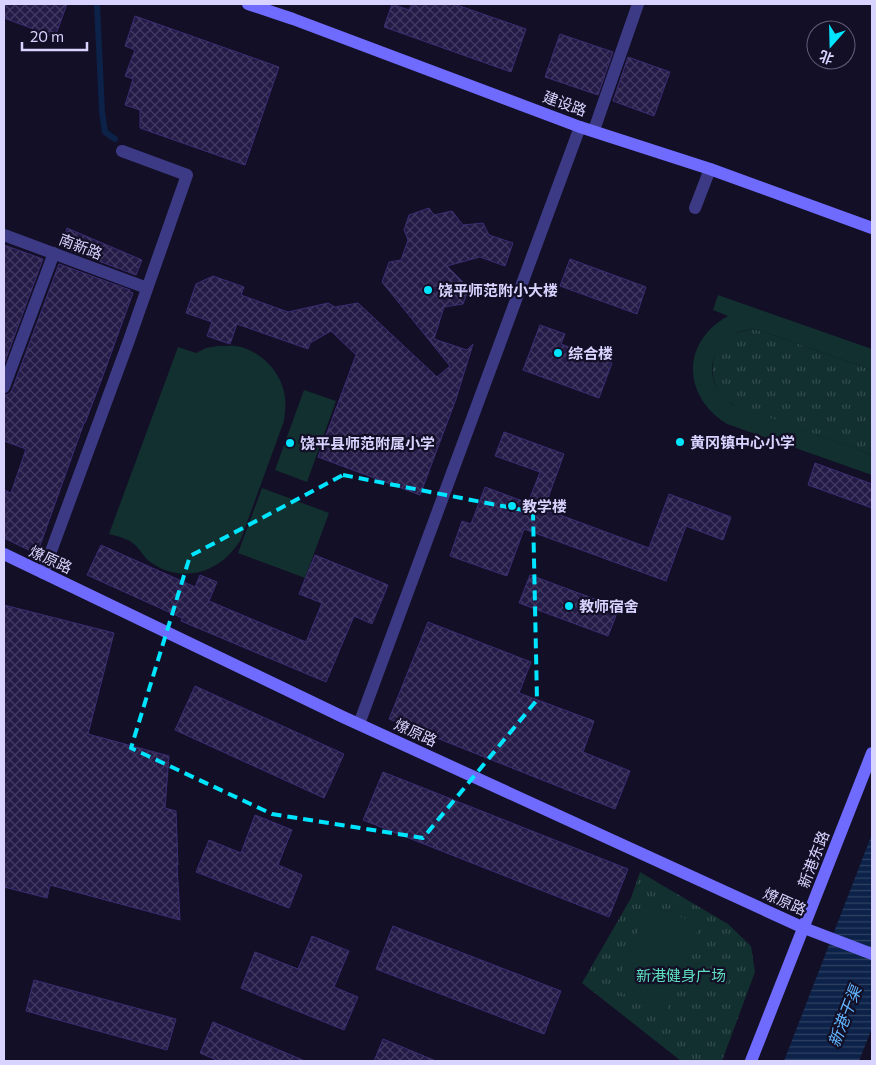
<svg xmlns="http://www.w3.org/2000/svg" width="876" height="1065" viewBox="0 0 876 1065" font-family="Commissioner,'Noto Sans SC',sans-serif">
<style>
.grass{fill:url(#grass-tufts)}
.garden{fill:#12302f}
.water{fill:url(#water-rules)}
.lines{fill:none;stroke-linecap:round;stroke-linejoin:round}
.stream{stroke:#0c2248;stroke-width:6}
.building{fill:url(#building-cross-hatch);stroke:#3b2d73}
.minor{stroke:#3d3a85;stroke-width:12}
.tertiary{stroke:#3d3a85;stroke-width:12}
.secondary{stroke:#6f6bff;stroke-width:12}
.marked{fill:none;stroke:#00e5ff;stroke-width:4;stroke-dasharray:10 6;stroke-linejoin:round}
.poi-dot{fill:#00e5ff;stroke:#130f26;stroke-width:2}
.labels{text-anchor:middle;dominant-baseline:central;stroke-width:4.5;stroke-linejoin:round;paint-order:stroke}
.street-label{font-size:15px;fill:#d9d4ff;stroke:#130f26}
.poi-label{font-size:15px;font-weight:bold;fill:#d9d4ff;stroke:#130f26;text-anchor:start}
.park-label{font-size:15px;fill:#5fe0c0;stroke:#130f26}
.water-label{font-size:16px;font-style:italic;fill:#62b6ff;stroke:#130f26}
</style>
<defs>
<pattern id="grass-tufts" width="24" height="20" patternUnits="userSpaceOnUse" patternTransform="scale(1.25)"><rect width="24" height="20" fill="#12302f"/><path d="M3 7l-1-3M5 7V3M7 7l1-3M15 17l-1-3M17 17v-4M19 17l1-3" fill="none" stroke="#344d4e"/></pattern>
<pattern id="water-rules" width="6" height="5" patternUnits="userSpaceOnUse" patternTransform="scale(1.25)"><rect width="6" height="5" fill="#0c2248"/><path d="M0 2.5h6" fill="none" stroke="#2f4163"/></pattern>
<pattern id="building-cross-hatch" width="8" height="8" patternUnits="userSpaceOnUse" patternTransform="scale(1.25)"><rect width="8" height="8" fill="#241b47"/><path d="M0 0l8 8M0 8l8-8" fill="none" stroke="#433b63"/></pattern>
</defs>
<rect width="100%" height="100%" fill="#130f26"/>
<g class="grass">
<path d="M748 330H758L767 333 872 370V455L741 408C735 405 729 403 724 398 707 381 709 350 729 336 735 333 741 331 748 330Z"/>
<path d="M640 872 728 924 751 946 755 972 722 1061H681L582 983 631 898Z"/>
</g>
<g class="garden">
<path d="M718 295 872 349V370L767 333C761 331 755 329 748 330 720 332 702 366 718 390 722 396 727 400 732 404L872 455V475L727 424C682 396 681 342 728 316L713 310Z"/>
<path d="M218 346C226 346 234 345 241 347 264 354 282 374 285 397 286 405 285 413 284 421L241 539C222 572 182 586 149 561 143 556 140 549 134 544 129 539 117 536 109 534L178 347 196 353 206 348Z"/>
<path d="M304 390 336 401 307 482 275 470Z"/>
<path d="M262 488 329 513 305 578 238 553Z"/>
<path d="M648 905 700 924 667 1010 615 990Z"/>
</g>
<path class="water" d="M872 834V1028L859 1061H784Z"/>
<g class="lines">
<path class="stream" d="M97 4 102 112 105 132 115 139"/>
</g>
<g class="building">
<path d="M4 4H67L55 37 4 18Z"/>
<path d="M392 4 409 10 412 4H454L526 29 511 72 384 27Z"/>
<path d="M135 16 279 67 245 165 140 128V110L125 105 133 79 125 76 135 50 125 46Z"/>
<path d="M560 34 613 52 598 95 545 77Z"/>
<path d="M628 57 670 72 654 116 613 101Z"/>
<path d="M429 208 434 215 452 211 463 225 483 223 489 235 513 243 505 266 480 257 447 266 469 288 463 304 444 307 434 339 467 350 473 344 456 399 420 495 318 457 356 355 331 331 310 343 308 349 237 324 230 344 207 336 212 322 186 313 196 284 213 276 244 287 241 295 288 312 328 303 335 307 358 303 437 377 450 366 382 282 389 262 401 260 408 240 404 230 409 215Z"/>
<path d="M67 228 142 260 136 275 61 247Z"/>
<path d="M4 245 43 259 4 364Z"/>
<path d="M570 259 646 287 637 314 560 286Z"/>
<path d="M59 264 130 290V292L133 293 101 381 85 423H84L37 554 4 538V490L11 493 26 449 4 441V395L9 394 12 390Z"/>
<path d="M540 325 565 334 561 344 612 363 599 398 523 370Z"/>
<path d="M504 432 564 454 544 509 649 548 669 494 731 517 723 540 686 526 666 581 524 529 507 576 450 556 462 521 471 524 485 487 528 503 540 472 495 456Z"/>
<path d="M815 463 872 484V508L808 485Z"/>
<path d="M101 545 195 587 200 575 217 582 209 601 306 642 322 603 299 594 315 555 388 585 372 624 354 616 326 682 181 621 182 618 87 575Z"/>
<path d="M530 575 619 608 608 636 519 603Z"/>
<path d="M4 605 114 633 88 734 169 756 165 808 176 811 178 865 177 864 180 920 50 885 47 898 4 887Z"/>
<path d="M428 622 531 662 519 693 594 721 583 752 630 771 615 809 389 719Z"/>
<path d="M195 686 344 754 324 798 175 730Z"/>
<path d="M383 772 628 869 609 917 363 820Z"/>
<path d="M255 815 292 830 278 865 302 875 289 908 196 872 209 840 241 853Z"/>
<path d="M393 926 561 991 544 1034 376 969Z"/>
<path d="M312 936 349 951 334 987 358 997 344 1030 241 988 255 952 298 969Z"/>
<path d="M34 980 176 1019 167 1050 26 1011Z"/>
<path d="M213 1022 305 1061H219L200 1053Z"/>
<path d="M383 1039 436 1061H374Z"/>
</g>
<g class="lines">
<g class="minor">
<path d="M695 208 710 169"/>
<path d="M4 235 147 288"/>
<path d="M4 387 54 253"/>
</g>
<g class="tertiary">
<path d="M594 130 638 4"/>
<path d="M43 573 128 343 187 175 122 151"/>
<path d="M359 724 580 127"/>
</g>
<g class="secondary">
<path d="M248 4 293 19 580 127 710 169 872 228"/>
<path d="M4 554 343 717 804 928 872 954"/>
<path d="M751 1061 872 753"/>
</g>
</g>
<path class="marked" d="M343 475 533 512 537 700 423 838 272 814 131 748 190 556Z"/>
<g class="poi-dot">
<circle cx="428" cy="290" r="5"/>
<circle cx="558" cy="353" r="5"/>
<circle cx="680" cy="442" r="5"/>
<circle cx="290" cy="443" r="5"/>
<circle cx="512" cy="506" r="5"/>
<circle cx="569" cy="606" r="5"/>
</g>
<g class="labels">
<g class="street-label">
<text transform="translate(565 103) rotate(20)">建设路</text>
<text transform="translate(81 246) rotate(21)">南新路</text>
<text transform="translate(51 559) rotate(25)">燎原路</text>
<text transform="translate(416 732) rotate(25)">燎原路</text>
<text transform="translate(813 859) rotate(-69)">新港东路</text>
<text transform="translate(785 901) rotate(24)">燎原路</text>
</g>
<g class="poi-label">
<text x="438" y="290">饶平师范附小大楼</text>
<text x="568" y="353">综合楼</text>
<text x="690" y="442">黄冈镇中心小学</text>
<text x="300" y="443">饶平县师范附属小学</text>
<text x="522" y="506">教学楼</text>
<text x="579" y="606">教师宿舍</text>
</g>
<g class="park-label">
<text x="681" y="975">新港健身广场</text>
</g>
<g class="water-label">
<text transform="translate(844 1016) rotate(-69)">新港干渠</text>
</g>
</g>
<rect width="876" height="1065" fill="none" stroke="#d9d4ff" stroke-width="10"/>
<g transform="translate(831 45) rotate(200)"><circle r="24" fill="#130f26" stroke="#625e7d"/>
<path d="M0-4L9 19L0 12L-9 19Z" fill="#00e5ff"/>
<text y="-8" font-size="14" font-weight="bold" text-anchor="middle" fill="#d9d4ff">北</text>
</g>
<path d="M22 42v8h65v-8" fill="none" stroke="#d9d4ff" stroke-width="2.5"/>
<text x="30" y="42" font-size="15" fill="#d9d4ff" stroke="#130f26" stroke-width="4" paint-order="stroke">20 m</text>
</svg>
